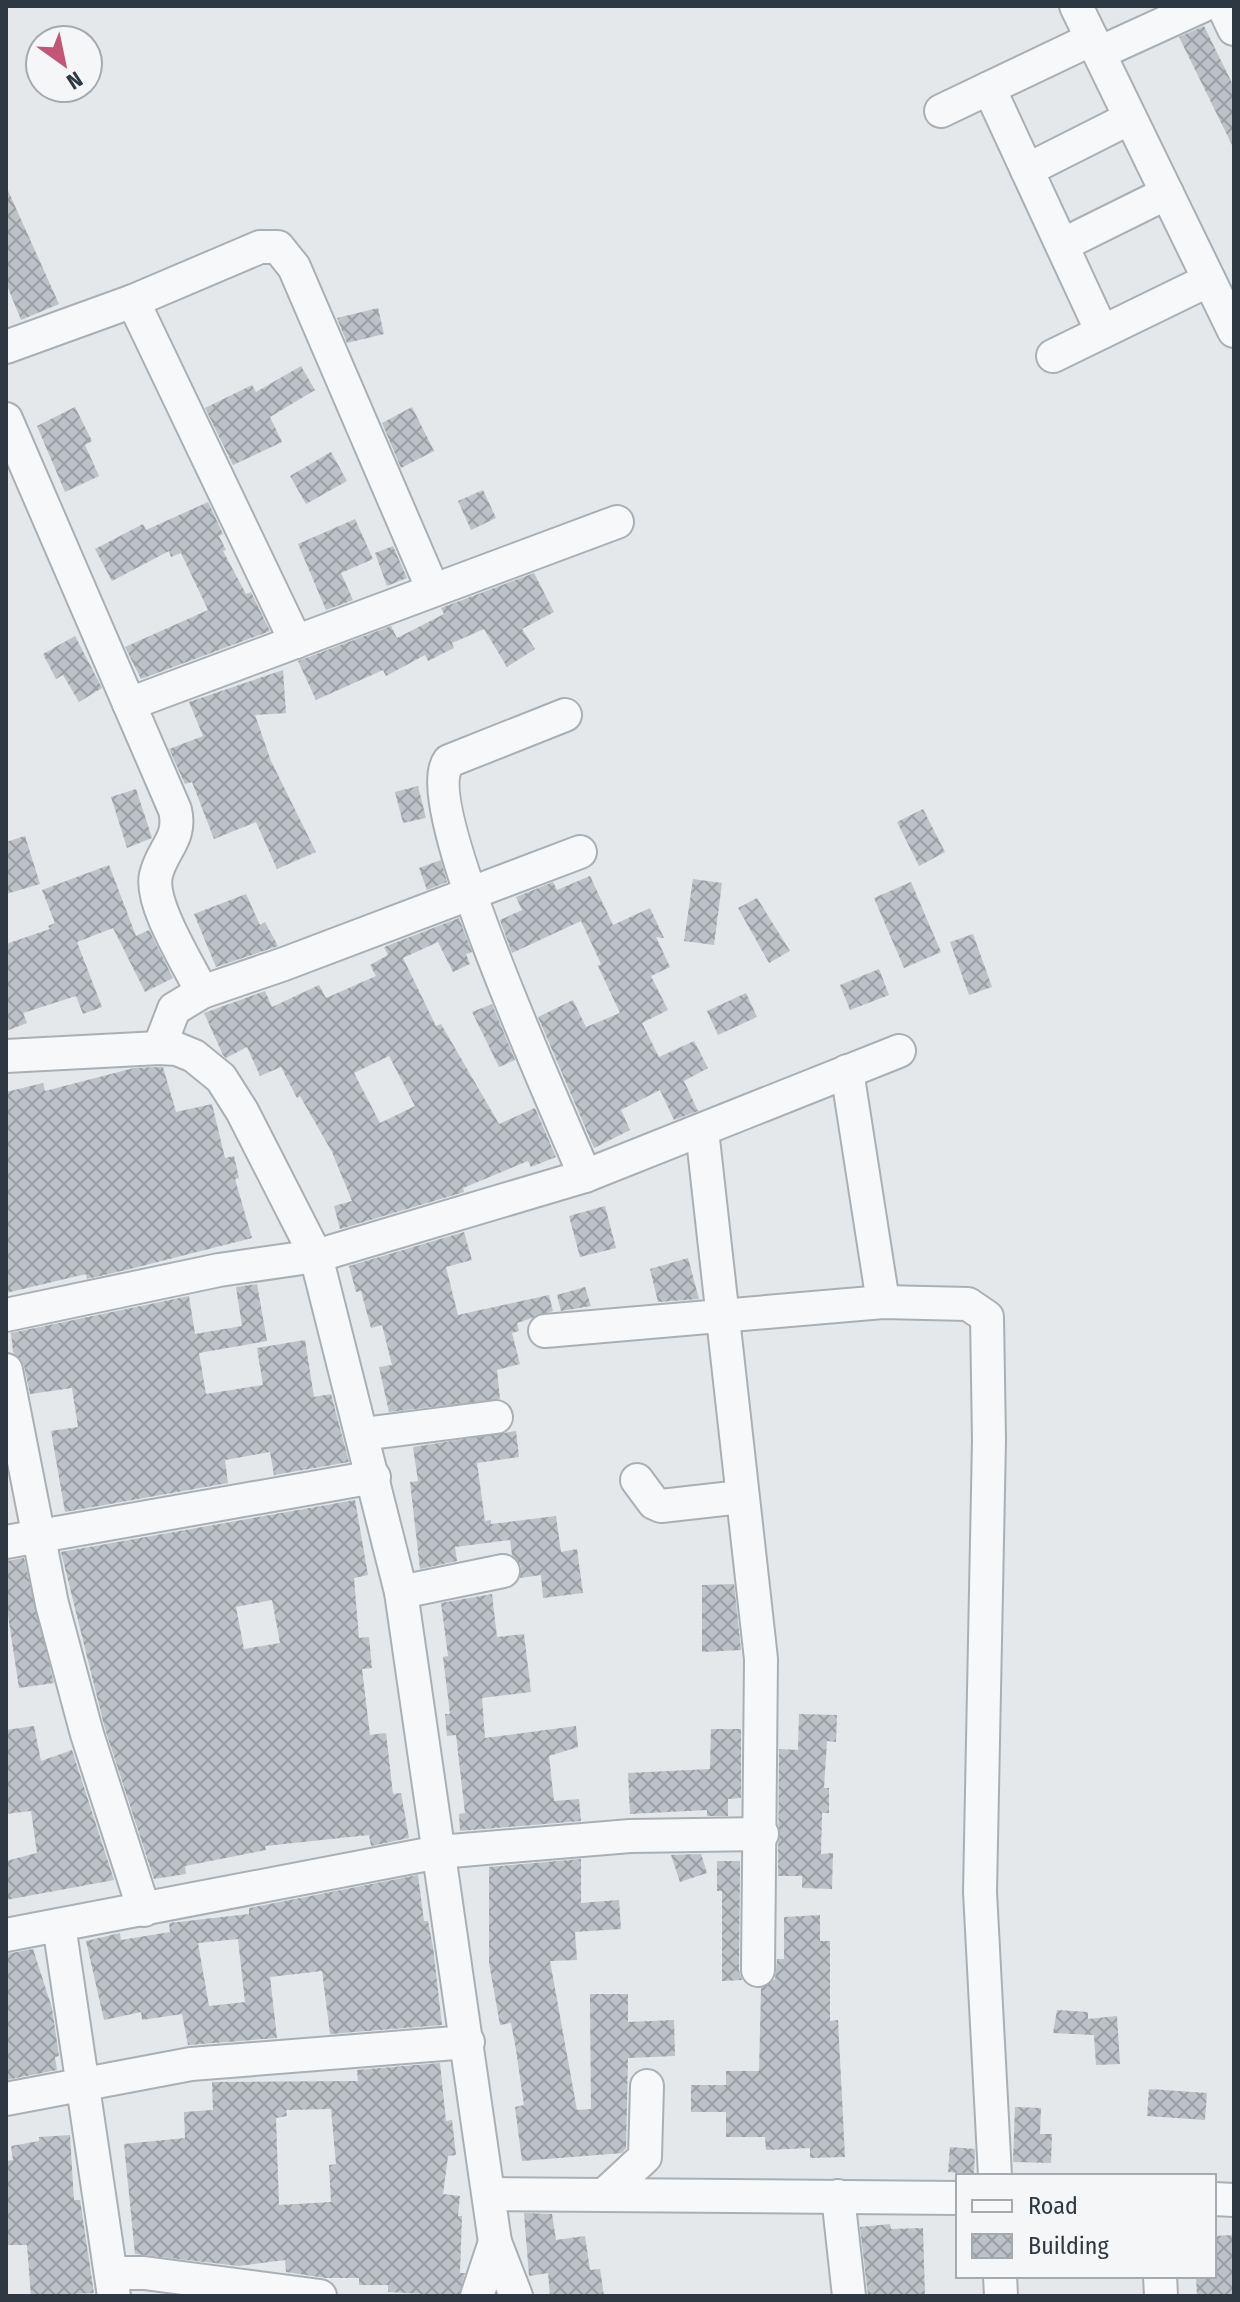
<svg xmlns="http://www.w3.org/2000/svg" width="1240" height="2302" viewBox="0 0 1240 2302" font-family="'Fira Sans Condensed',sans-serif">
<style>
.building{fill:url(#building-cross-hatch);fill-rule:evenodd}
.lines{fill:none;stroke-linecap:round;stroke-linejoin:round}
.minor-casing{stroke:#a9b0b5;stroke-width:36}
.minor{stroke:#f7f8f9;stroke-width:32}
</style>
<defs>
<pattern id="building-cross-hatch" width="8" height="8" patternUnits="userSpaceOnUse" patternTransform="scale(2)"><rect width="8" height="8" fill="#bcc2c7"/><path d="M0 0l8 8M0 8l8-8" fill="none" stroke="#999fa3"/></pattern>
</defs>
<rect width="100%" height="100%" fill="#e4e8eb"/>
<g class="building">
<path d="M1204 26 1234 87V149L1179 37Z"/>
<path d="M6 186 59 304 21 320 6 283Z"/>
<path d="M378 308 384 334 347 343 337 318Z"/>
<path d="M301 366 315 390 270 417 282 442 233 465 205 408 252 385 256 392Z"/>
<path d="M75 407 92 441 85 445 99 476 65 492 37 426Z"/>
<path d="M412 407 434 451 401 468 382 423Z"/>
<path d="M331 452 347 481 306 504 290 476Z"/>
<path d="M483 490 496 518 471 530 458 501Z"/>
<path d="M208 502 223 534 219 536 226 550 223 551 246 594 251 592 270 631 141 679 125 647 208 610 181 553 171 557 169 551 112 581 95 549 143 524 146 530Z"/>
<path d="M355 519 373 559 341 573 353 600 326 610 298 544Z"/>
<path d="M393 546 407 578 387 586 375 553Z"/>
<path d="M534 573 554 612 522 629 535 649 507 667 484 629 452 643 454 648 428 661 425 655 386 676 383 670 316 700 298 661 391 626 397 638 444 614 441 608Z"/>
<path d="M75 636 102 688 79 702 63 675 56 679 43 654Z"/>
<path d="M283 670 286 713 255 715 271 761 316 852 277 869 256 822 214 839 192 782 185 784 169 749 203 736 189 702Z"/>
<path d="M418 786 426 818 403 823 395 792Z"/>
<path d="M136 789 152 838 127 848 111 797Z"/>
<path d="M923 809 945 852 919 866 897 822Z"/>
<path d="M25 836 40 884 6 894V842Z"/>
<path d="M441 860 447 882 427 890 419 868Z"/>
<path d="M109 865 136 936 149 930 173 978 145 992 113 928 77 942 102 1007 83 1014 76 996 23 1013 27 1023 6 1031V944L50 929 48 926 55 923 42 890Z"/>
<path d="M590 876 613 925 650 908 664 938 656 937 670 967 651 976 668 1010 642 1023 659 1057 694 1041 708 1068 684 1081 698 1111 674 1120 660 1090 621 1110 630 1130 594 1148 538 1017 573 1000 586 1027 620 1013 598 966 601 964 581 921 512 953 500 920 522 910 516 897 553 882 557 890Z"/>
<path d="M693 879 722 883 714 945 684 941Z"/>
<path d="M911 882 941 952 904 968 874 898Z"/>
<path d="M246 894 260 925 265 922 278 946 216 967 194 914Z"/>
<path d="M757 898 790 951 769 963 738 908Z"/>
<path d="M459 918 472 952 466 954 470 964 453 972 438 942 403 958 436 1026 441 1024 499 1124 535 1108 556 1157 531 1167 528 1161 463 1188 464 1192 340 1229 334 1206 352 1201 332 1152 300 1096 297 1098 281 1067 260 1076 247 1047 226 1058 223 1055 204 1013 265 991 272 1007 319 985 326 998 376 976 370 965 388 955 384 947ZM389 1056 415 1106 380 1123 354 1073Z"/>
<path d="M973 934 992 987 969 995 950 942Z"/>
<path d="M879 969 889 995 850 1010 840 985Z"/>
<path d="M746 993 757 1017 718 1035 707 1011Z"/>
<path d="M492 1004 515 1060 499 1067 472 1012Z"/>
<path d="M159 1067H163L176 1112 212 1104 225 1158 234 1156 239 1178 235 1179 252 1238 130 1269 87 1279 86 1274 6 1293V1092L43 1083 45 1091 134 1068Z"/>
<path d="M605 1206 616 1248 580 1257 569 1216Z"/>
<path d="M464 1232 472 1260 446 1267 458 1315 549 1295 553 1311 517 1323 519 1331 512 1333 520 1364 497 1370 500 1399 389 1412 379 1367 392 1365 382 1325 371 1328 361 1291 356 1292 349 1266Z"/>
<path d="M688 1258 699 1299 658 1302 650 1269Z"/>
<path d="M257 1284 267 1341 199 1353 206 1394 263 1385 257 1348 305 1340 314 1397 331 1394 349 1462 274 1475 270 1452 225 1460 228 1483 65 1512 51 1431 78 1427 72 1388 30 1394 24 1366 13 1352 11 1333 189 1296 195 1334 242 1326 236 1287Z"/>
<path d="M585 1287 591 1306 561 1311 557 1295Z"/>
<path d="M516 1431 519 1457 477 1463 485 1521 491 1520V1524L556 1516 561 1552 577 1549 583 1593 543 1598 541 1575 520 1578 521 1566 512 1555 510 1540 455 1547 457 1561 420 1569 410 1482 418 1481 413 1447Z"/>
<path d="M355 1500 368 1575 354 1578 359 1638 369 1637 372 1668 362 1669 370 1735 386 1733 393 1794 401 1793 409 1838 371 1846 369 1835 265 1846 266 1850 185 1866 186 1874 154 1879 105 1729 61 1552ZM272 1600 280 1643 244 1649 236 1607Z"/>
<path d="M24 1558 54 1683 19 1688 6 1602V1561Z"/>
<path d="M734 1584 741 1650 702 1652V1585Z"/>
<path d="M492 1594 497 1637 524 1634 531 1692 482 1698 485 1738 576 1726 578 1747 549 1756 554 1801 579 1799 581 1821 460 1831 459 1814 465 1813 456 1735 447 1736 445 1714H450L443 1657 448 1656 441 1603Z"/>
<path d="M799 1714 837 1715 836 1742 827 1741 824 1788H829V1813H822L821 1854 833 1853 832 1889 802 1888V1876H778L779 1749 798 1750Z"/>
<path d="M34 1726 41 1761 72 1750 114 1880 6 1900V1861L37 1853 31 1811 6 1814V1730Z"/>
<path d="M711 1729H741V1798L728 1799V1816H707V1810L630 1814 628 1773 710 1769Z"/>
<path d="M701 1854 707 1873 680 1882 671 1855Z"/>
<path d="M581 1859V1903L619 1900 621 1929 575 1932 577 1960 550 1961 577 2110 591 2109 590 1994H628V2022L674 2020 675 2056 628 2058 626 2148 622 2153 522 2161 515 2107 524 2105 516 2050 511 2023 500 2025 489 1963V1867Z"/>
<path d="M717 1861H740L739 1970 742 1980 722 1981V1891H717Z"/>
<path d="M418 1875 424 1921H428L433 1947 442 2025 330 2034 322 1971 270 1977 277 2038 188 2045 182 2014 142 2020 141 2012 104 2020 86 1941 120 1933 121 1940 170 1932 169 1923 249 1914V1908ZM238 1939 245 2002 209 2006 198 1943Z"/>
<path d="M820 1915V1941H830V2021L838 2020 845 2157 810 2158V2148L766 2150 765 2137H726V2112H691V2085H726V2071H759L761 1988 775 1979 777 1959H784V1917Z"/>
<path d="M33 1949 52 2008 59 2056 55 2057 57 2070 6 2080V1954Z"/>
<path d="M1057 2010 1088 2012V2019L1117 2016 1120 2064 1096 2065 1094 2035 1053 2033Z"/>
<path d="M440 2063 446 2121 452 2120 456 2155 448 2156 443 2194 460 2196 458 2216H462L460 2273H465L459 2296 388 2292V2285H359V2278H326L286 2272 285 2260 239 2266 135 2254 124 2144 185 2138 184 2112 213 2110 212 2082 358 2081 357 2070ZM331 2109 336 2164 329 2165 331 2202 279 2205 276 2118 287 2116 286 2110Z"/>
<path d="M1149 2089 1207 2093 1205 2120 1147 2116Z"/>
<path d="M1015 2107 1041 2108 1040 2134H1052L1051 2163 1013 2162Z"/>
<path d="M70 2135 74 2200H80L94 2293 31 2296 27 2245H6V2161L13 2160 11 2146 39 2141V2137Z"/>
<path d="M950 2147 975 2149 974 2174 948 2172Z"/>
<path d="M524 2213 552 2214 556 2240 585 2236 590 2270 600 2269 604 2296H550L548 2273 529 2276Z"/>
<path d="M890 2224 891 2229 923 2228 925 2296H868L860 2227Z"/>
<path d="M1234 2235V2296H1197L1196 2276H1214V2236Z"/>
</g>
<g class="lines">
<g class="minor-casing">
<g id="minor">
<path d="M1076 6 1234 331"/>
<path d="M1223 6 1234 29"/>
<path d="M1099 53 1202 6"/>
<path d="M989 88 1102 332"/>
<path d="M941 111 1092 39"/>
<path d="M1027 170 1130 118"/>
<path d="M1062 245 1167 193"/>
<path d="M133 301 296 642"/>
<path d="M6 347 133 301 260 247H278L294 267 433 590"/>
<path d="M1053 356 1209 280"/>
<path d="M6 419 175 810C182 839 162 849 156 875 149 903 189 965 202 992"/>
<path d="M129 704 617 522"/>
<path d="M565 715 449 761C416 804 561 1117 585 1176"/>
<path d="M159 1048 174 1009 202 992 284 964 580 852"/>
<path d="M6 1056 159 1048 177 1049 194 1056 221 1078 242 1111 316 1256 401 1592 495 2242 516 2296"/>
<path d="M847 1071 883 1302"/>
<path d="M702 1130 761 1659 758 1970"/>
<path d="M6 1315 219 1270 316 1256 585 1176 899 1051"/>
<path d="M545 1331 883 1302 968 1304 987 1317 989 1440 980 1892 995 2176"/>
<path d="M6 1370 52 1604 87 1734 144 1910"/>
<path d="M363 1434 496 1417"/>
<path d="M637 1480 654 1503 661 1506 741 1497"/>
<path d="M6 1542 374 1477"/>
<path d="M401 1592 503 1571"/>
<path d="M59 1925 114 2296"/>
<path d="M6 1935 439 1852 630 1836 762 1834"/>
<path d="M6 2099 191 2064 468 2042"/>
<path d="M490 2194 958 2198"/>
<path d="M604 2195 645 2157 647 2086"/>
<path d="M838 2196 849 2296"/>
<path d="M1214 2199 1234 2200"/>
<path d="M111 2273H144L320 2296"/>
<path d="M1000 2276 1001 2296"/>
<path d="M1160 2276 1161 2296"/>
<path d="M477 2296 495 2242"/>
</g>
</g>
<use href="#minor" class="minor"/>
</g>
<rect width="1240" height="2302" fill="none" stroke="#2d3842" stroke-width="16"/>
<rect x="956" y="2174" width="260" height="104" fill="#f4f6f8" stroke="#a4aaaf" stroke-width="2"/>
<rect x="972" y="2200" width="40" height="12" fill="#f7f8f9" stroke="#a4aaaf" stroke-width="2"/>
<text x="1028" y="2214" font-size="24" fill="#2d3842">Road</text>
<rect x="972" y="2234" width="40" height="24" fill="url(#building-cross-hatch)" stroke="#a4aaaf" stroke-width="2"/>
<text x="1028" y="2254" font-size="24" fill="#2d3842">Building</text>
<g transform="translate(64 64) rotate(147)"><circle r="38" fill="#f4f6f8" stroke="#a4aaaf" stroke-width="2"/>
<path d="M0-6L14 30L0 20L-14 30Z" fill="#c45577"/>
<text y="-12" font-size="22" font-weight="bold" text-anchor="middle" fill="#2d3842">N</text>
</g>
</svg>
